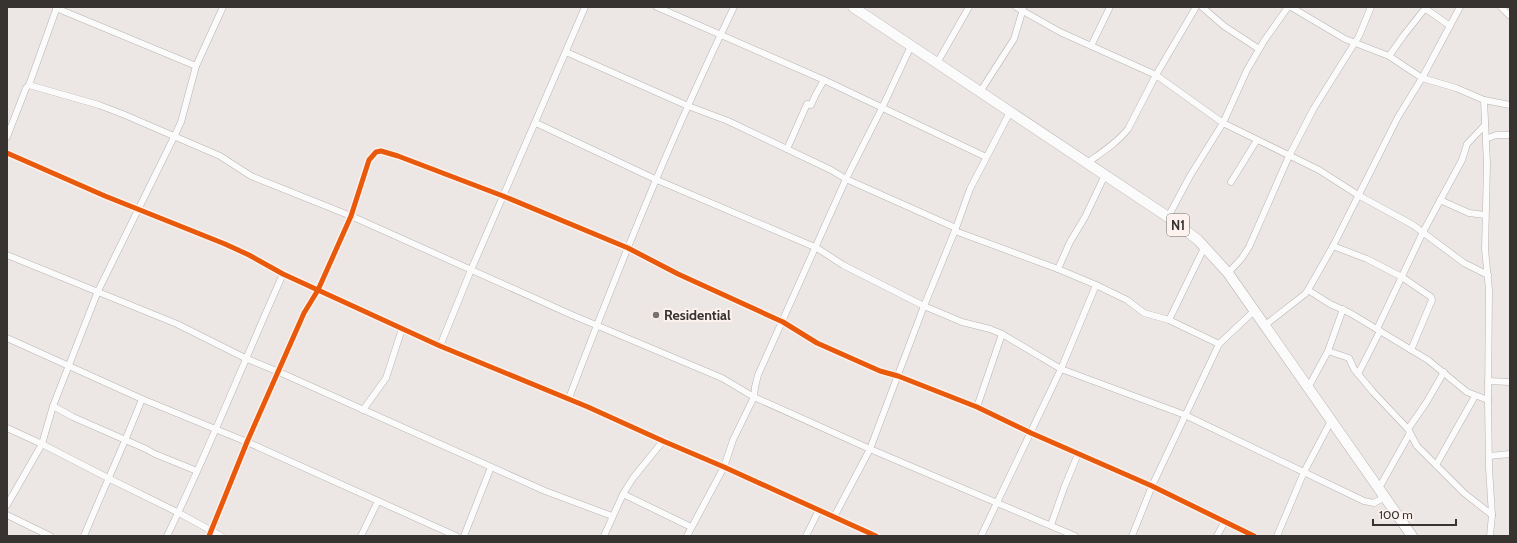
<svg xmlns="http://www.w3.org/2000/svg" width="1517" height="543" viewBox="0 0 1517 543" font-family="Cabin,sans-serif">
<style>
.lines{fill:none;stroke-linecap:round;stroke-linejoin:round}
.minor-casing{stroke:#b8b4b2;stroke-width:7}
.trunk-casing{stroke:#b8b4b2;stroke-width:11}
.minor{stroke:#fcfbfb;stroke-width:6}
.trunk{stroke:#fcfbfb;stroke-width:10}
.cycleway-casing{stroke:#fdf2ed;stroke-width:8}
.cycleway{stroke:#e8590c;stroke-width:5}
.poi-dot{fill:#767270;stroke:#fdf2ed;stroke-width:1.5}
.labels{text-anchor:middle;dominant-baseline:central;stroke-width:4;stroke-linejoin:round;paint-order:stroke}
.shield{fill:#fdf2ed;stroke:#726c69;stroke-width:1}
.shield-label{font-size:13px;font-weight:bold;fill:#373331}
.poi-label{font-size:14px;font-weight:bold;fill:#373331;stroke:#fdf2ed;text-anchor:start}
</style>
<rect width="100%" height="100%" fill="#ece6e4"/>
<g class="lines">
<g class="minor-casing">
<g id="minor">
<path d="M657 7 824 80 986 157"/>
<path d="M1016 7 1060 32 1156 75 1223 123 1319 170 1358 195 1413 225 1464 263 1488 275"/>
<path d="M1202 7 1224 26 1259 49"/>
<path d="M1291 7 1345 39 1389 56 1422 78 1456 88 1484 100 1510 105"/>
<path d="M1501 7 1510 16"/>
<path d="M56 8 196 66"/>
<path d="M1091 46 1110 7"/>
<path d="M566 52 688 106 728 121 831 170 846 179 956 228"/>
<path d="M1389 56 1404 35 1423 11 1426 9 1450 26"/>
<path d="M937 63 969 7"/>
<path d="M29 85 57 7"/>
<path d="M980 92 1014 39 1023 9"/>
<path d="M1484 100 1487 164 1485 249 1489 290 1488 400 1489 468 1492 515 1490 536"/>
<path d="M536 123 657 180 817 248 843 265 924 306 962 322 990 329 1002 334 1061 369 1185 415 1364 501 1374 503 1385 497"/>
<path d="M7 137 26 88 29 85 99 105 125 115 220 156 251 176 351 216 572 315 722 378 754 397 870 449 1075 536"/>
<path d="M1486 139 1496 135H1510"/>
<path d="M787 149 807 104 811 105 816 94 824 80"/>
<path d="M7 153 105 196 225 244 249 255 283 274 440 346 588 407 663 441 724 467 876 536"/>
<path d="M1087 163C1101 153 1117 143 1128 129L1156 75 1196 7"/>
<path d="M1231 182 1257 140"/>
<path d="M1440 200 1469 213 1485 215"/>
<path d="M1168 217 1190 176 1223 123 1247 70 1264 41 1288 7"/>
<path d="M955 231 1058 269 1096 285 1127 300 1144 313 1169 320 1219 344"/>
<path d="M1333 246 1367 259 1402 277 1431 297 1432 300 1411 350"/>
<path d="M7 255 177 324 245 358 279 372 545 491 612 516"/>
<path d="M1058 269 1070 242 1085 217 1105 175"/>
<path d="M1228 273 1242 258 1249 247 1289 156 1314 108 1359 36 1371 7"/>
<path d="M1308 290 1330 304 1350 313 1428 360 1467 392 1488 400"/>
<path d="M1169 320 1205 246"/>
<path d="M1264 326 1305 294 1308 290 1333 246 1398 117 1422 78 1460 7"/>
<path d="M1377 329 1423 232 1462 160 1467 144 1485 125"/>
<path d="M7 338 142 399 247 442 456 536"/>
<path d="M440 346 471 270 585 7"/>
<path d="M1328 351 1349 358 1354 369 1373 392 1408 429 1417 446 1464 493 1492 515"/>
<path d="M1358 374 1380 331"/>
<path d="M1488 381 1510 382"/>
<path d="M1308 388 1328 351 1343 309"/>
<path d="M569 398C619 266 672 134 734 7"/>
<path d="M53 406 73 417 146 449 155 454 197 471"/>
<path d="M977 407 1002 334"/>
<path d="M363 410 386 378 402 329"/>
<path d="M7 428 42 444 108 478 179 513 221 536"/>
<path d="M1408 429 1426 403 1444 372"/>
<path d="M1489 456 1510 454"/>
<path d="M1436 465 1475 396"/>
<path d="M1379 488 1410 433"/>
<path d="M623 494 691 527"/>
<path d="M7 505 42 444 53 406 98 291 174 137 181 122 196 66 223 7"/>
<path d="M7 515 50 536"/>
<path d="M834 517 870 449 924 306 956 228 970 189 1010 112"/>
<path d="M1051 525 1064 488 1078 454"/>
<path d="M84 536C103 490 124 445 142 399"/>
<path d="M167 536C209 450 244 361 283 274"/>
<path d="M209 536 247 442 304 313 318 290 351 216 369 160 376 152 381 151 398 156 503 196 628 248 678 274 783 322 817 343 880 371 898 376 977 407 1031 433 1152 486 1254 536"/>
<path d="M361 536 378 501"/>
<path d="M464 536 491 467"/>
<path d="M604 536 623 494 633 478 663 441"/>
<path d="M687 536 724 467 733 440 754 397 755 387 758 375 846 179 882 108 911 46"/>
<path d="M806 536 819 510"/>
<path d="M981 536 1061 369 1096 285"/>
<path d="M1132 536 1152 486 1219 344 1254 311"/>
<path d="M1217 536 1225 521"/>
<path d="M1277 536 1304 472 1331 421"/>
</g>
</g>
<g class="trunk-casing">
<path id="trunk" d="M853 7 1168 217 1198 240 1228 273 1412 536"/>
</g>
<use href="#minor" class="minor"/>
<use href="#trunk" class="trunk"/>
<g class="cycleway-casing">
<g id="cycleway">
<path d="M7 153 105 196 225 244 249 255 283 274 440 346 588 407 663 441 724 467 876 536"/>
<path d="M209 536 247 442 304 313 318 290 351 216 369 160 376 152 381 151 398 156 503 196 628 248 678 274 783 322 817 343 880 371 898 376 977 407 1031 433 1152 486 1254 536"/>
</g>
</g>
<use href="#cycleway" class="cycleway"/>
</g>
<circle class="poi-dot" cx="656" cy="315" r="4"/>
<g class="labels">
<rect class="shield" x="1167" y="214" width="22" height="22" rx="3"/>
<g class="shield-label">
<text x="1178" y="225">N1</text>
</g>
<g class="poi-label">
<text x="664" y="315">Residential</text>
</g>
</g>
<rect width="1517" height="543" fill="none" stroke="#373331" stroke-width="16"/>
<path d="M1373 519v6h83v-6" fill="none" stroke="#373331" stroke-width="2"/>
<text x="1379" y="519" font-size="12" fill="#373331" stroke="#fdf2ed" stroke-width="3" paint-order="stroke">100 m</text>
</svg>
